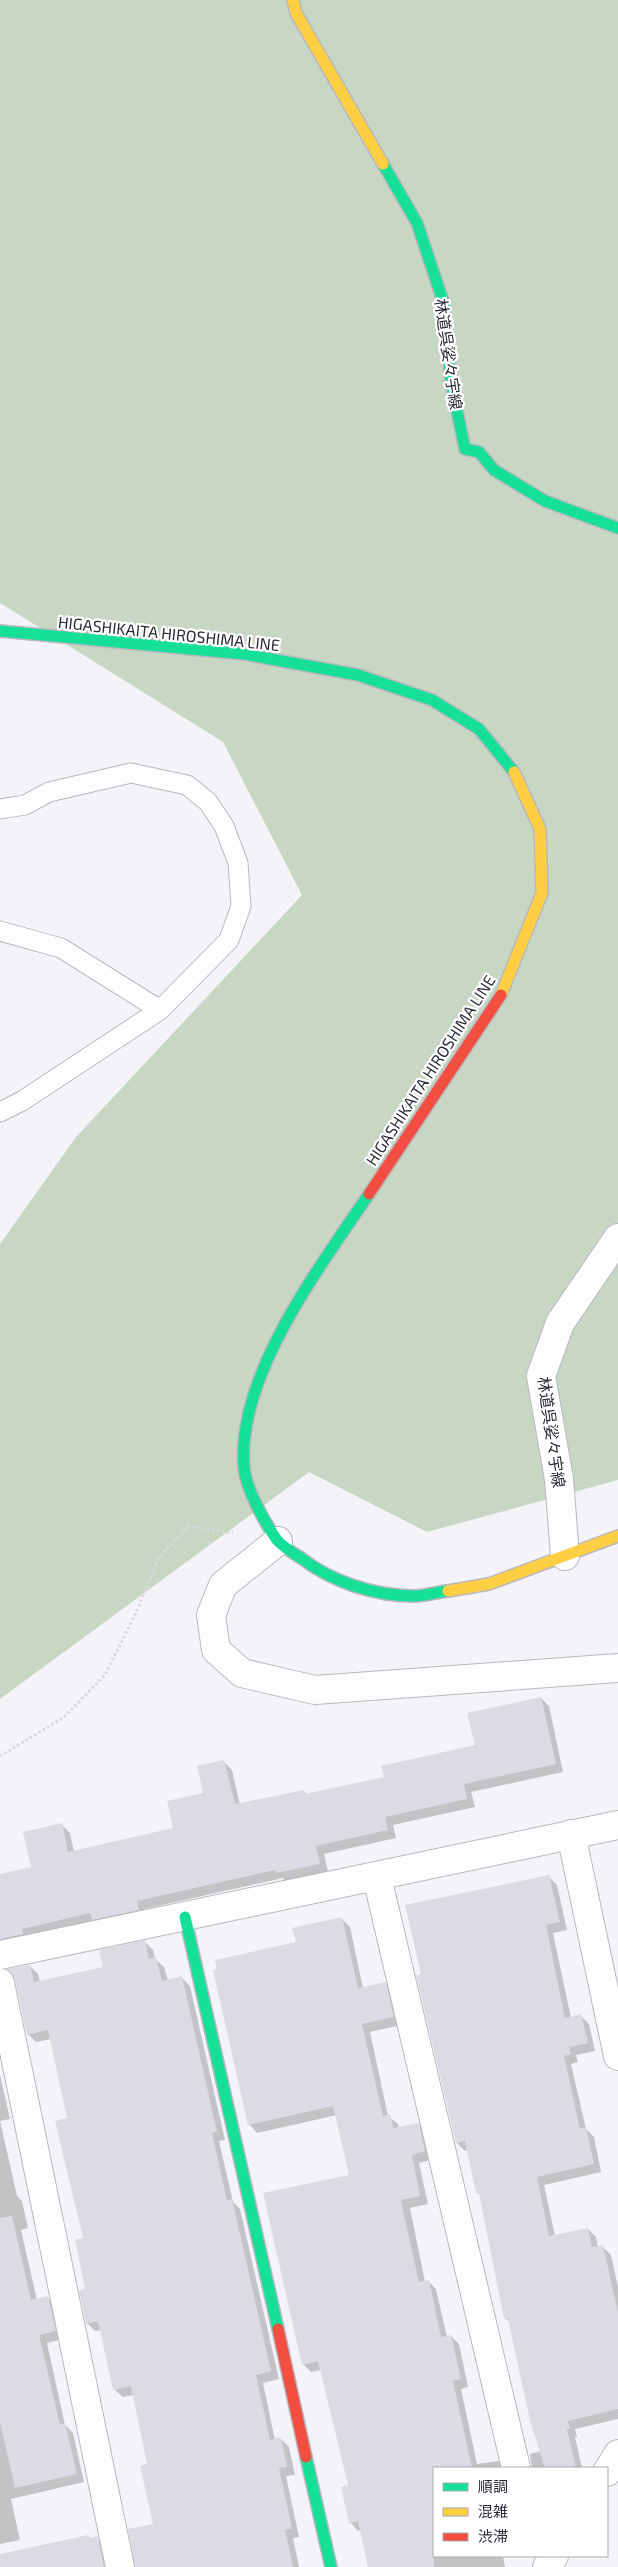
<svg xmlns="http://www.w3.org/2000/svg" width="618" height="2567" viewBox="0 0 618 2567" font-family="'Exo 2','Noto Sans JP',sans-serif">
<style>
.forest{fill:#c7d7c4}
.shadow{fill:#0003}
.building{fill:#dbdbe3}
.lines{fill:none;stroke-linecap:round;stroke-linejoin:round}
.lane-casing{stroke:#b9b8c0;stroke-width:21}
.street-casing{stroke:#b9b8c0;stroke-width:30}
.fast-casing{stroke:#b9b8c0;stroke-width:14}
.slow-casing{stroke:#b9b8c0;stroke-width:14}
.jam-casing{stroke:#b9b8c0;stroke-width:14}
.path{stroke:#d9d9db;stroke-width:3;stroke-dasharray:2.5 2.5;stroke-linecap:butt}
.lane{stroke:#fdfdfe;stroke-width:19}
.street{stroke:#fdfdfe;stroke-width:28}
.fast{stroke:#16e098;stroke-width:11}
.slow{stroke:#ffcf43;stroke-width:11}
.jam{stroke:#f24e42;stroke-width:11}
.labels{text-anchor:middle;dominant-baseline:central;stroke-width:4.5;stroke-linejoin:round;paint-order:stroke}
.street-label{font-size:16px;fill:#2b2a37;stroke:#fff}
</style>
<rect width="100%" height="100%" fill="#f4f4f8"/>
<path class="forest" d="M0 0H618V1480L427 1532 309 1472 0 1699V1244L76 1137 302 895 223 742 0 603Z"/>
<g class="shadow">
<path d="M541 1698 549 1706 563 1772 471 1792 475 1807 393 1825 396 1838 324 1854 328 1872 285 1881 283 1878 144 1909 146 1918 0 1952V1875L32 1868 62 1825 70 1833 74 1852 174 1829 205 1794 224 1762 232 1770 240 1805 304 1791 307 1795 385 1778 476 1746Z"/>
<path d="M549 1877 557 1885 567 1930 553 1933 571 2018 581 2016 589 2024 595 2051 576 2055 578 2062 571 2064 586 2129 594 2137 601 2172 544 2185 555 2236 588 2229 596 2237 598 2247 602 2246 611 2255 618 2287V2419L575 2429 577 2437H575L582 2468H532L530 2454 541 2451 511 2324 506 2319 481 2195 478 2192 468 2150 465 2151 457 2143 418 1976 422 1975Z"/>
<path d="M341 1918 350 1927 363 1988 385 1983 394 1992 401 2025 370 2032 388 2116 398 2124 399 2128 418 2124 427 2133 433 2159 419 2163 428 2204 410 2208 425 2282 428 2281 436 2289 447 2337 451 2336 459 2344 468 2387 461 2389 477 2464 498 2461 505 2468H434V2556H503L505 2567H368L361 2530 358 2531 350 2522 349 2486 321 2370 311 2372 303 2364 350 2176 337 2115 257 2133 249 2124 297 1943Z"/>
<path d="M145 1942 153 1950 155 1959 164 1967 168 1981 182 1978 190 1986 225 2140 219 2141 233 2202 240 2209 279 2379 263 2383 275 2440 281 2439 289 2447 295 2475 286 2476 299 2537 293 2538 299 2567H136L155 2525 149 2465 134 2395 123 2397 114 2389 101 2330 95 2331 87 2323 84 2239 69 2119 51 2039 36 2042 28 2034 30 1966 38 1974 40 1982 104 1968Z"/>
<path d="M0 2075 10 2119 0 2121 17 2196 22 2201 28 2228 21 2230 37 2300 48 2298 56 2306 63 2339 47 2343 65 2425 73 2433 84 2482 11 2499 20 2540 0 2544Z"/>
<path d="M88 2536 91 2539 97 2538 106 2546 111 2567H32Z"/>
</g>
<g class="building">
<path d="M541 1697 556 1764 464 1784 467 1799 385 1817 388 1830 316 1846 320 1864 276 1873 275 1870 137 1901 139 1910 92 1920 90 1913 22 1929 23 1934 0 1939V1874L31 1867 23 1832 62 1823 68 1852 173 1828 167 1801 203 1793 197 1766 224 1760 235 1804 304 1790 305 1794 384 1777 381 1766 475 1745 467 1713Z"/>
<path d="M549 1875 560 1922 546 1925 565 2018 581 2014 588 2043 569 2047 571 2054 564 2056 580 2129 586 2127 594 2164 537 2177 549 2236 588 2228 592 2247 603 2245 618 2313V2409L568 2421 570 2429H567L576 2468H545L530 2421 508 2319H504L479 2193H476L465 2141 456 2143 416 1975 421 1974 405 1905Z"/>
<path d="M342 1917 358 1988 386 1982 394 2017 362 2024 383 2116 390 2114 393 2128 419 2123 425 2151 412 2155 420 2196 401 2200 403 2211 419 2282 429 2280 441 2337 451 2335 461 2379 453 2381 472 2468H434V2567H368L358 2521 349 2523 341 2487 348 2485 318 2361 302 2365 263 2193 349 2175 333 2106 248 2125 213 1970 217 1969 215 1960 296 1942 292 1928Z"/>
<path d="M145 1940 149 1959 156 1957 162 1981 182 1976 217 2132 212 2133 227 2201 232 2199 271 2371 256 2375 270 2440 281 2437 287 2467 279 2468 292 2529 285 2530 293 2567H135L128 2529 153 2524 140 2466 147 2464 131 2386 113 2390 98 2321 86 2324 79 2290 85 2289 75 2240 83 2238 55 2121 67 2118 48 2030 27 2035 15 1980 7 1969 30 1965 34 1982 103 1967 99 1950Z"/>
<path d="M12 2216 31 2300 48 2296 56 2331 39 2335 60 2425 65 2423 77 2474 15 2488 0 2422V2218Z"/>
<path d="M88 2535 89 2538 98 2536 104 2567H0V2554Z"/>
</g>
<g class="lines">
<g class="lane-casing">
<g id="lane">
<path d="M0 809 25 805 49 792 131 773 187 785 208 802 224 826 238 863 241 906 229 940 160 1010 22 1101 0 1112"/>
<path d="M0 931 61 948 160 1010"/>
</g>
</g>
<g class="street-casing">
<g id="street">
<path d="M278 1541 223 1585 211 1615 216 1650 242 1673 315 1690 618 1668"/>
<path d="M565 1556 559 1479 541 1376 560 1323 618 1238"/>
<path d="M571 1834 618 2056"/>
<path d="M377 1877 516 2468"/>
<path d="M0 1955 618 1825"/>
<path d="M0 1983 120 2567"/>
<path d="M607 2472 618 2454"/>
<path d="M547 2567 554 2556"/>
</g>
</g>
<g class="fast-casing">
<g id="fast">
<path d="M383 164 417 223 444 304 451 382 465 449 479 452 494 470 545 501 618 528"/>
<path d="M0 631 244 654 358 675 432 700 479 729 514 772"/>
<path d="M369 1194C320 1267 236 1376 244 1468 246 1489 265 1523 277 1540 283 1547 293 1553 301 1558 332 1582 375 1596 414 1596 425 1596 437 1592 448 1591"/>
<path d="M185 1917 278 2329"/>
<path d="M306 2457 331 2567"/>
</g>
</g>
<g class="slow-casing">
<g id="slow">
<path d="M293 0 296 13 383 164"/>
<path d="M501 995 542 893 540 829 514 772"/>
<path d="M448 1591 489 1584 618 1536"/>
</g>
</g>
<g class="jam-casing">
<g id="jam">
<path d="M369 1194 501 995"/>
<path d="M278 2329 306 2457"/>
</g>
</g>
<path class="path" d="M0 1756 63 1718 105 1675 134 1617 159 1557 189 1526 233 1533"/>
<use href="#lane" class="lane"/>
<use href="#street" class="street"/>
<use href="#fast" class="fast"/>
<use href="#slow" class="slow"/>
<use href="#jam" class="jam"/>
</g>
<g class="labels">
<g class="street-label">
<text transform="translate(449 354) rotate(82)">林道呉娑々宇線</text>
<text transform="translate(169 633) rotate(6)">HIGASHIKAITA HIROSHIMA LINE</text>
<text transform="translate(430 1070) rotate(-57)">HIGASHIKAITA HIROSHIMA LINE</text>
<text transform="translate(552 1432) rotate(82)">林道呉娑々宇線</text>
</g>
</g>
<rect x="433" y="2467" width="175" height="90" fill="#ffffff" stroke="#aaaaaf"/>
<rect x="443" y="2483" width="25" height="8" fill="#16e098" stroke="#aaaaaf"/>
<text x="478" y="2492" font-size="15" fill="#2b2a37">順調</text>
<rect x="443" y="2508" width="25" height="8" fill="#ffcf43" stroke="#aaaaaf"/>
<text x="478" y="2517" font-size="15" fill="#2b2a37">混雑</text>
<rect x="443" y="2533" width="25" height="8" fill="#f24e42" stroke="#aaaaaf"/>
<text x="478" y="2542" font-size="15" fill="#2b2a37">渋滞</text>
</svg>
